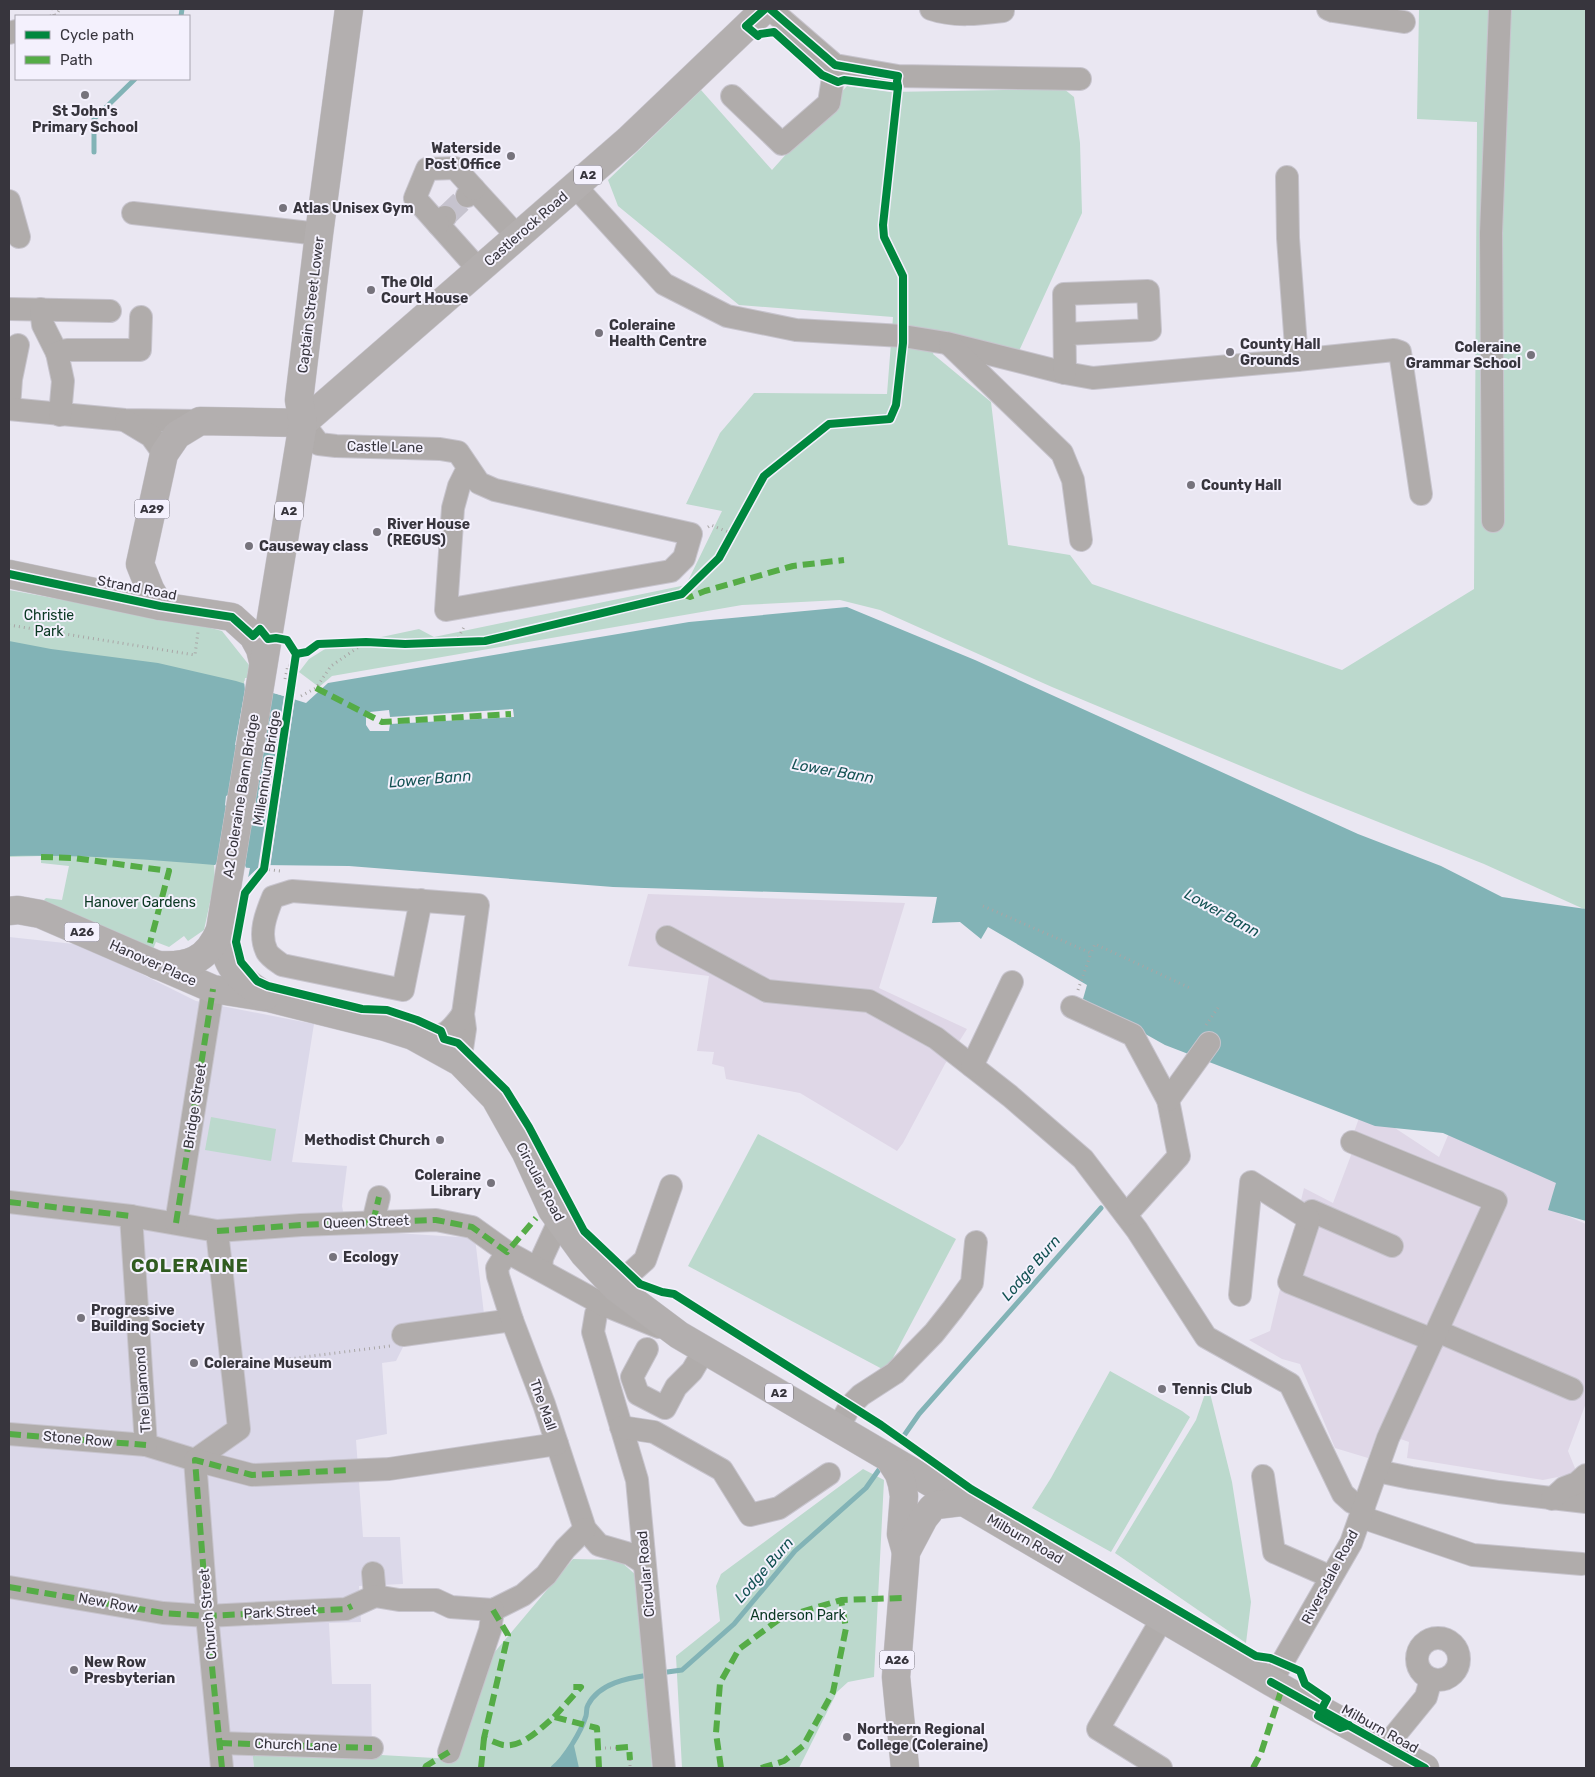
<svg xmlns="http://www.w3.org/2000/svg" width="1595" height="1777" viewBox="0 0 1595 1777" font-family="Rubik,sans-serif">
<style>
.commercial{fill:#dbd8e9}
.industrial{fill:#dfd7e7}
.green{fill:#bcd9cd}
.water{fill:#82b3b6}
.pier{fill:#eae7f2}
.lines{fill:none;stroke-linecap:round;stroke-linejoin:round}
.stream{stroke:#82b3b6;stroke-width:5}
.minor-tunnel{stroke:#c6c3ce;stroke-width:22;stroke-dasharray:22 11;stroke-linecap:butt}
.minor-casing{stroke:#c7c4cd;stroke-width:24}
.major-casing{stroke:#c7c4cd;stroke-width:29}
.path{stroke:#a9a6a6;stroke-width:3;stroke-dasharray:1 4;stroke-linecap:butt}
.minor{stroke:#b0acab;stroke-width:22}
.major{stroke:#b3afaf;stroke-width:28}
.quiet{stroke:#55ac46;stroke-width:6;stroke-dasharray:12 6;stroke-linecap:butt}
.cycleway-casing{stroke:#f4f1fd;stroke-width:11}
.cycleway{stroke:#00873e;stroke-width:8}
.poi-dot{fill:#76737c;stroke:#f4f1fd;stroke-width:2}
.labels{text-anchor:middle;dominant-baseline:central;stroke-width:4;stroke-linejoin:round;paint-order:stroke}
.shield{fill:#f4f1fd;stroke:#706d77;stroke-width:1}
.shield-label{font-size:12px;font-weight:bold;fill:#37353d}
.poi-label{font-size:14px;font-weight:bold;fill:#37353d;stroke:#f4f1fd;text-anchor:start}
.street-label{font-size:14px;fill:#37353d;stroke:#f4f1fd}
.park-label{font-size:14px;fill:#0b3823;stroke:#f4f1fd}
.water-label{font-size:15px;font-style:italic;fill:#135253;stroke:#f4f1fd}
.district-label{font-size:19px;font-weight:bold;letter-spacing:1px;fill:#305b20;stroke:#f4f1fd}
</style>
<rect width="100%" height="100%" fill="#eae7f2"/>
<path class="commercial" d="M9 937 83 945 196 1001 314 1024 292 1162 347 1166 342 1206 347 1230 475 1238 484 1314 413 1327 396 1361 382 1363 387 1434 356 1440 363 1537H400L403 1584 359 1586 361 1622 329 1623 332 1684H371L372 1754 252 1748 254 1768H9Z"/>
<g class="industrial">
<path d="M648 894 905 903 879 988 967 1029 945 1064 903 1143 897 1151 800 1093 726 1079 724 1067 712 1064 714 1052 697 1051 709 976 628 966Z"/>
<path d="M1363 1107 1439 1157 1449 1133 1559 1182 1549 1208 1586 1224V1403L1568 1451 1577 1473 1543 1480 1407 1458 1409 1442 1378 1431 1368 1458 1335 1448 1300 1364 1282 1359 1249 1340 1270 1331 1304 1188 1333 1203 1359 1134 1354 1132Z"/>
</g>
<g class="green">
<path d="M1419 9H1586V910L1484 864 1308 794 1052 687 880 610 840 600 742 605 332 676 319 687 299 672 309 659 325 649 419 629 434 637 686 585 722 511 686 504 720 433 754 393 887 394 893 317 739 305 618 206 608 180 701 90 772 170 847 86 890 92 1064 89 1074 97 1080 143 1082 213 1019 351 943 334 933 354 991 402 1008 545 1070 555 1092 584 1342 670 1474 589 1477 122 1417 119Z"/>
<path d="M9 590 196 624 222 631 249 665 247 678H245L244 686 9 648Z"/>
<path d="M9 845 217 862 214 865 215 879 204 930 188 941 184 936 169 947 156 942 151 954 47 908 43 901 46 898 62 900 69 866 41 863V856L9 857Z"/>
<path d="M211 1117 276 1129 271 1161 205 1150Z"/>
<path d="M758 1134 956 1239 886 1371 688 1266Z"/>
<path d="M1110 1371 1182 1411 1190 1417 1111 1552 1032 1508 1051 1478Z"/>
<path d="M1208 1385 1232 1482 1251 1602 1246 1643 1115 1553 1196 1420Z"/>
<path d="M863 1469 884 1480 874 1677 848 1682 837 1692 799 1768H682L676 1656 720 1621 716 1586 721 1574Z"/>
<path d="M573 1559 619 1560 637 1576 652 1768H254L252 1748 453 1759 493 1654Z"/>
</g>
<g class="water">
<path d="M847 607 975 660 1358 834 1441 866 1502 897 1586 909V1221L1548 1210 1556 1183 1443 1133 1375 1126 1165 1045 1083 999 1087 985 988 927 981 939 960 922 932 923 937 897 613 887 349 866 261 865 248 878 250 868C170 861 89 854 9 856V641L51 649 158 663 236 681 306 703 328 683 689 622Z"/>
<path d="M573 1741 579 1768H553L560 1762Z"/>
</g>
<g class="pier">
<path d="M244 681 295 697 270 868H262L249 881 246 879 258 868 284 696 273 693 272 695 265 739 266 740 265 747H264L255 801H256L255 810 253 811 245 865 247 871 214 867 217 862 226 806 225 805 226 796 228 795 236 745H235L245 690Z"/>
<path d="M513 709 514 717 390 724 389 731H370L366 725V717L370 712 389 710 390 717Z"/>
</g>
<g class="lines">
<g class="stream">
<path d="M181 16 182 9"/>
<path d="M94 152V119L135 79"/>
<path d="M903 1437 919 1414 1101 1208"/>
<path d="M660 1673 682 1670 734 1624 795 1551 866 1488 883 1464"/>
<path d="M553 1768C565 1758 581 1732 586 1716 587 1712 586 1708 588 1705 599 1683 628 1678 649 1675"/>
</g>
<path class="minor-tunnel" d="M445 217 467 196"/>
<g class="minor-casing">
<g id="minor">
<path d="M770 9 835 65 898 76 1080 79"/>
<path d="M931 9C954 17 979 14 1003 11"/>
<path d="M1328 9 1333 11 1404 22"/>
<path d="M9 33 16 31"/>
<path d="M732 96 782 144 829 103 835 65"/>
<path d="M1287 177 1288 238 1297 360"/>
<path d="M575 186 664 284 727 316 796 330 903 336 946 343 1065 373 1093 378 1297 360 1394 350 1400 352 1421 494"/>
<path d="M467 196 474 189 517 236"/>
<path d="M9 201 19 237"/>
<path d="M133 213 319 234"/>
<path d="M445 217 438 224 479 270"/>
<path d="M438 224 415 198 427 169 455 168 474 189"/>
<path d="M9 309 110 311"/>
<path d="M41 309 43 325 57 353"/>
<path d="M950 345 1062 453 1073 480 1081 540"/>
<path d="M1065 373 1064 294 1148 291 1150 330 1066 334"/>
<path d="M9 408 11 379 18 345"/>
<path d="M9 409 125 420 200 421"/>
<path d="M60 415 63 381 57 353 67 350H140L141 317"/>
<path d="M126 421 151 436 164 454"/>
<path d="M303 423 319 444 336 446 440 449 458 452 479 483 495 490 691 534 684 558 671 571 446 610 453 508 459 486 468 468"/>
<path d="M1493 521 1491 233 1500 9"/>
<path d="M421 900 403 990 282 965C278 962 270 957 267 952 258 934 266 914 273 897L292 891 478 905 463 1014 465 1029 460 1062"/>
<path d="M667 937 767 991 869 1001 936 1038 1010 1096 1083 1159 1137 1230 1206 1337 1290 1384 1343 1494 1352 1502 1364 1506"/>
<path d="M1072 1007 1133 1035 1168 1100 1179 1156 1126 1215"/>
<path d="M413 1036C441 1038 446 1038 463 1014"/>
<path d="M972 1066 1012 982"/>
<path d="M1168 1100 1209 1043"/>
<path d="M9 1202 131 1216"/>
<path d="M131 1216 217 1231 239 1429 195 1460 146 1445Z"/>
<path d="M373 1222 379 1197"/>
<path d="M176 1223 213 989"/>
<path d="M217 1231 301 1225 436 1220 472 1227 507 1252"/>
<path d="M1392 1246 1312 1211 1289 1282 1433 1340"/>
<path d="M541 1269 542 1258 559 1221"/>
<path d="M615 1287 645 1260 671 1186"/>
<path d="M1240 1295 1251 1182 1309 1219"/>
<path d="M602 1304 596 1314 593 1332 637 1480 664 1768"/>
<path d="M1437 1331 1572 1389"/>
<path d="M403 1335 512 1320"/>
<path d="M647 1349 632 1377 638 1394 665 1408 676 1387 692 1371 705 1349"/>
<path d="M621 1427 654 1432 722 1470 750 1515 779 1508 829 1474"/>
<path d="M838 1428 850 1406 861 1395 895 1373 934 1333 953 1309 972 1283 976 1242"/>
<path d="M9 1434 146 1445"/>
<path d="M1377 1471 1411 1478 1499 1492 1586 1502"/>
<path d="M1263 1476 1274 1552 1331 1577"/>
<path d="M1552 1499 1564 1488 1577 1483 1586 1475"/>
<path d="M1361 1517 1473 1555 1582 1564"/>
<path d="M644 1563 630 1554 599 1545 585 1529 544 1404 512 1320 498 1276 497 1268 507 1252 602 1304 659 1327"/>
<path d="M373 1573 375 1596"/>
<path d="M9 1587 163 1613 207 1616 346 1609 375 1596 399 1600H436L451 1607 493 1610 523 1595 546 1575 565 1549 585 1529"/>
<circle cx="1438" cy="1659" r="21"/>
<path d="M1271 1682 1351 1543 1388 1438 1496 1201 1352 1142"/>
<path d="M220 1743 372 1748"/>
<path d="M1386 1746 1426 1697 1431 1679"/>
<path d="M449 1752 490 1630 493 1610"/>
<path d="M222 1768 207 1616 195 1460 252 1475 389 1469 557 1444"/>
<path d="M1161 1768 1098 1729 1162 1619"/>
</g>
</g>
<g class="major-casing">
<g id="major">
<path d="M303 423 628 140 765 9"/>
<path d="M9 574 160 606 232 617 253 636 260 649 263 661"/>
<path d="M160 606 150 589 140 564 164 454 177 435 200 421 303 423"/>
<path d="M9 911 18 910 40 914 213 989 269 998 385 1027 413 1036 460 1062 495 1098 526 1153 552 1210 584 1254 615 1287 679 1335 1271 1682 1425 1768"/>
<path d="M220 930C226 966 235 977 266 996"/>
<path d="M157 965C188 967 207 961 220 930 247 761 276 592 303 423L299 400 319 234 349 9"/>
<path d="M890 1460 899 1474 902 1484 904 1496 901 1534 906 1552"/>
<path d="M905 1768 896 1677 906 1552 924 1518 932 1508 936 1505 961 1502"/>
</g>
</g>
<g class="path">
<path d="M53 9 54 15"/>
<path d="M50 16 56 15 60 9"/>
<path d="M708 527 711 525 733 534"/>
<path d="M9 625 195 655 198 632"/>
<path d="M456 642 465 625"/>
<path d="M285 679 288 665 294 666"/>
<path d="M301 696 316 688 331 666 366 642"/>
<path d="M264 869 280 871"/>
<path d="M983 906 1091 953 1095 944 1190 988"/>
<path d="M1078 990 1091 953"/>
<path d="M1206 1025 1220 1005"/>
<path d="M250 1364 390 1346"/>
<path d="M605 1748H616"/>
<path d="M630 1760V1768"/>
</g>
<use href="#minor" class="minor"/>
<use href="#major" class="major"/>
<g class="quiet">
<path d="M682 594 690 597 705 591 793 566 844 560"/>
<path d="M316 688 382 722 511 714"/>
<path d="M41 857 74 858 169 871 150 943"/>
<path d="M9 1202 131 1216"/>
<path d="M373 1222 379 1197"/>
<path d="M176 1223 213 989"/>
<path d="M217 1231 301 1225 436 1220 472 1227 507 1252 536 1218"/>
<path d="M9 1434 146 1445"/>
<path d="M9 1587 163 1613 207 1616 346 1609 352 1606"/>
<path d="M493 1610 508 1635 484 1738C490 1740 496 1743 503 1745 522 1748 540 1729 554 1717L597 1728 599 1768"/>
<path d="M554 1717 581 1687H570"/>
<path d="M220 1743 372 1748"/>
<path d="M616 1748 629 1747 630 1760"/>
<path d="M222 1768 207 1616 195 1460 252 1475 350 1470"/>
<path d="M425 1768 426 1766 449 1752"/>
<path d="M481 1768 484 1738"/>
<path d="M721 1768 716 1733 720 1683 739 1649 781 1618 841 1600 902 1598"/>
<path d="M761 1768 784 1761 803 1746 833 1692 846 1628 841 1600"/>
<path d="M1253 1768 1261 1753 1282 1688"/>
</g>
<g class="cycleway-casing">
<g id="cycleway">
<path d="M765 9 746 26 758 36 760 34 774 32 822 75 838 82 844 80 898 87"/>
<path d="M9 574 160 606 232 617 253 636 260 629 268 639 276 638 287 640 296 654 264 869 245 893 236 942 241 962 257 981 268 986 362 1009 387 1010 417 1020 441 1031 444 1039 458 1043 506 1090 529 1127 584 1231 640 1284 662 1292 674 1294 881 1425 971 1489 1256 1656 1270 1658 1300 1671 1305 1684 1327 1699 1318 1716 1340 1728 1349 1725"/>
<path d="M296 654 307 652 318 644 366 642 405 644 485 641 682 594 719 558 764 476 829 424 890 419 896 405 903 343V276L884 237 883 225 898 87 897 81 898 76 835 65 770 9"/>
<path d="M1271 1682 1425 1768"/>
</g>
</g>
<use href="#cycleway" class="cycleway"/>
</g>
<g class="poi-dot">
<circle cx="85" cy="95" r="5"/>
<circle cx="511" cy="156" r="5"/>
<circle cx="283" cy="208" r="5"/>
<circle cx="371" cy="290" r="5"/>
<circle cx="599" cy="333" r="5"/>
<circle cx="1230" cy="352" r="5"/>
<circle cx="1531" cy="355" r="5"/>
<circle cx="1191" cy="485" r="5"/>
<circle cx="377" cy="532" r="5"/>
<circle cx="249" cy="546" r="5"/>
<circle cx="440" cy="1140" r="5"/>
<circle cx="491" cy="1183" r="5"/>
<circle cx="333" cy="1257" r="5"/>
<circle cx="81" cy="1318" r="5"/>
<circle cx="194" cy="1363" r="5"/>
<circle cx="1162" cy="1389" r="5"/>
<circle cx="74" cy="1670" r="5"/>
<circle cx="847" cy="1737" r="5"/>
</g>
<g class="labels">
<g class="shield">
<rect x="574" y="165.5" width="28" height="19" rx="4"/>
<rect x="134.5" y="499.5" width="35" height="19" rx="4"/>
<rect x="275" y="501.5" width="28" height="19" rx="4"/>
<rect x="64.5" y="922.5" width="35" height="19" rx="4"/>
<rect x="765" y="1383.5" width="28" height="19" rx="4"/>
<rect x="879.5" y="1650.5" width="35" height="19" rx="4"/>
</g>
<g class="shield-label">
<text x="588" y="175">A2</text>
<text x="152" y="509">A29</text>
<text x="289" y="511">A2</text>
<text x="82" y="932">A26</text>
<text x="779" y="1393">A2</text>
<text x="897" y="1660">A26</text>
</g>
<g class="poi-label">
<text x="85" y="111" text-anchor="middle">St John's<tspan x="85" dy="16">Primary School</tspan></text>
<text x="501" y="148" text-anchor="end">Waterside<tspan x="501" dy="16">Post Office</tspan></text>
<text x="293" y="208">Atlas Unisex Gym</text>
<text x="381" y="282">The Old<tspan x="381" dy="16">Court House</tspan></text>
<text x="609" y="325">Coleraine<tspan x="609" dy="16">Health Centre</tspan></text>
<text x="1240" y="344">County Hall<tspan x="1240" dy="16">Grounds</tspan></text>
<text x="1521" y="347" text-anchor="end">Coleraine<tspan x="1521" dy="16">Grammar School</tspan></text>
<text x="1201" y="485">County Hall</text>
<text x="387" y="524">River House<tspan x="387" dy="16">(REGUS)</tspan></text>
<text x="259" y="546">Causeway class</text>
<text x="430" y="1140" text-anchor="end">Methodist Church</text>
<text x="481" y="1175" text-anchor="end">Coleraine<tspan x="481" dy="16">Library</tspan></text>
<text x="343" y="1257">Ecology</text>
<text x="91" y="1310">Progressive<tspan x="91" dy="16">Building Society</tspan></text>
<text x="204" y="1363">Coleraine Museum</text>
<text x="1172" y="1389">Tennis Club</text>
<text x="84" y="1662">New Row<tspan x="84" dy="16">Presbyterian</tspan></text>
<text x="857" y="1729">Northern Regional<tspan x="857" dy="16">College (Coleraine)</tspan></text>
</g>
<g class="street-label">
<text transform="translate(526 229) rotate(-41)">Castlerock Road</text>
<text transform="translate(311 305) rotate(-83)">Captain Street Lower</text>
<text transform="translate(385 447) rotate(1)">Castle Lane</text>
<text transform="translate(137 588) rotate(11)">Strand Road</text>
<text transform="translate(267 768) rotate(-81)">Millennium Bridge</text>
<text transform="translate(241 796) rotate(-81)">A2 Coleraine Bann Bridge</text>
<text transform="translate(153 963) rotate(24)">Hanover Place</text>
<text transform="translate(195 1106) rotate(-81)">Bridge Street</text>
<text transform="translate(540 1182) rotate(62)">Circular Road</text>
<text transform="translate(366 1222) rotate(-2)">Queen Street</text>
<text transform="translate(143 1390) rotate(-94)">The Diamond</text>
<text transform="translate(543 1405) rotate(70)">The Mall</text>
<text transform="translate(78 1439) rotate(5)">Stone Row</text>
<text transform="translate(1025 1539) rotate(30)">Milburn Road</text>
<text transform="translate(646 1574) rotate(-95)">Circular Road</text>
<text transform="translate(1330 1577) rotate(-62)">Riversdale Road</text>
<text transform="translate(108 1603) rotate(10)">New Row</text>
<text transform="translate(280 1612) rotate(-3)">Park Street</text>
<text transform="translate(208 1614) rotate(-95)">Church Street</text>
<text transform="translate(1380 1729) rotate(29)">Milburn Road</text>
<text transform="translate(296 1745) rotate(2)">Church Lane</text>
</g>
<g class="park-label">
<text x="49" y="615">Christie<tspan x="49" dy="16">Park</tspan></text>
<text x="140" y="902">Hanover Gardens</text>
<text x="798" y="1615">Anderson Park</text>
</g>
<g class="water-label">
<text transform="translate(833 771) rotate(10)">Lower Bann</text>
<text transform="translate(430 779) rotate(-5)">Lower Bann</text>
<text transform="translate(1222 913) rotate(29)">Lower Bann</text>
<text transform="translate(1031 1268) rotate(-49)">Lodge Burn</text>
<text transform="translate(764 1570) rotate(-49)">Lodge Burn</text>
</g>
<g class="district-label">
<text x="190" y="1265">COLERAINE</text>
</g>
</g>
<rect width="1595" height="1777" fill="none" stroke="#37353d" stroke-width="20"/>
<rect x="15" y="15" width="175" height="65" fill="#f4f1fd" stroke="#a8a6b0"/>
<rect x="25" y="31" width="25" height="8" fill="#00873e" stroke="#a8a6b0"/>
<text x="60" y="40" font-size="15" fill="#37353d">Cycle path</text>
<rect x="25" y="56" width="25" height="8" fill="#55ac46" stroke="#a8a6b0"/>
<text x="60" y="65" font-size="15" fill="#37353d">Path</text>
</svg>
